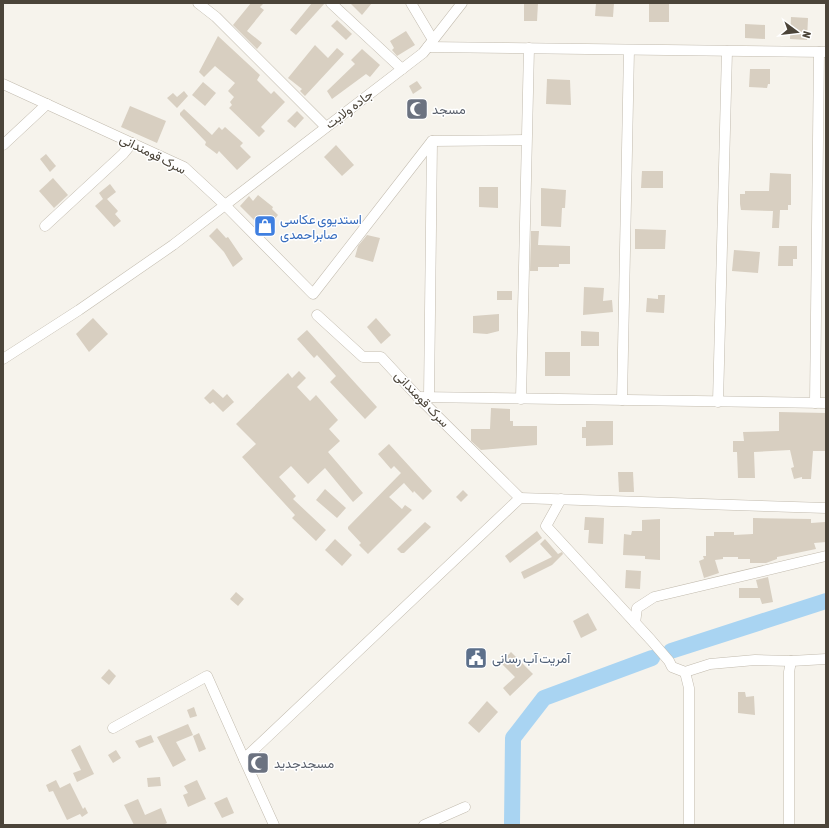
<svg xmlns="http://www.w3.org/2000/svg" width="829" height="828" viewBox="0 0 829 828" font-family="'Asap Condensed',Vazirmatn,sans-serif">
<style>
.lines{fill:none;stroke-linecap:round;stroke-linejoin:round}
.river{stroke:#a9d4f2;stroke-width:16}
.building{fill:#d8cfc1}
.street-casing{stroke:#c2bbae;stroke-width:11}
.street{stroke:#fff;stroke-width:10}
.labels{text-anchor:middle;dominant-baseline:central;stroke-width:3;stroke-linejoin:round;paint-order:stroke}
.street-label{font-size:13px;fill:#4b4439;stroke:#fff}
.worship-label{font-size:13px;fill:#5b616d;stroke:#fff;text-anchor:start}
.shop-label{font-size:13px;fill:#366cbe;stroke:#fff;text-anchor:start}
.service-label{font-size:13px;fill:#4e5e75;stroke:#fff;text-anchor:start}
</style>
<rect width="100%" height="100%" fill="#f6f3ec"/>
<g class="lines">
<g class="river">
<path d="M671 651 826 601"/>
<path d="M512 825 513 738 544 698 652 658"/>
</g>
</g>
<g class="building">
<path d="M251 3H264L260 7 264 10 247 31 262 43 257 49 233 25Z"/>
<path d="M312 3H325L296 35 290 30Z"/>
<path d="M350 3H372L362 15Z"/>
<path d="M524 3H538L537 21H524Z"/>
<path d="M596 3H614L613 17 595 16Z"/>
<rect x="649" y="3" width="20" height="19"/>
<path d="M791 17 808 18 807 40 790 39Z"/>
<path d="M337 20 352 34 346 40 331 26Z"/>
<path d="M745 24 765 25V39L745 38Z"/>
<path d="M406 31 415 45 397 56 392 50 394 48 390 41Z"/>
<path d="M218 36 260 75 257 80 271 94 274 91 285 102 261 127 265 131 259 137 229 108 232 105 230 102 234 97 228 91 235 83 215 66 204 77 199 72Z"/>
<path d="M315 45 328 58 337 48 344 54 305 96 300 91 302 89 288 78Z"/>
<path d="M362 49 380 65 370 77 366 74 332 99 327 91 355 64 351 60Z"/>
<path d="M750 69H770V84H768L767 88 749 87Z"/>
<path d="M547 79 570 80 571 105 546 104Z"/>
<path d="M417 81 422 88 413 94 409 86Z"/>
<path d="M203 82 216 93 205 106 192 95Z"/>
<path d="M184 91 188 96 177 108 167 98 173 93 177 97Z"/>
<path d="M130 106 166 121 157 143 121 127Z"/>
<path d="M184 109 212 135 219 127 222 130 225 127 243 143 240 146 251 157 237 170 219 151 217 154 205 145 206 142 180 115V113Z"/>
<path d="M297 111 304 118 295 128 287 121Z"/>
<path d="M336 145 354 165 342 176 324 157Z"/>
<path d="M46 154 56 166 50 172 40 159Z"/>
<path d="M642 171H663V188H641Z"/>
<path d="M770 173 791 174V205H788V210H780L779 228H772L773 211 741 210 740 204V194H745V191H769Z"/>
<path d="M53 178 68 195 54 208 39 191Z"/>
<path d="M110 184 116 192 107 199 118 211 115 214 121 221 114 227 95 206 103 199 99 193Z"/>
<path d="M479 187H498V208L479 207Z"/>
<path d="M541 188 566 190 565 208H562L561 227 541 226Z"/>
<path d="M258 195 273 207 272 209 278 215 273 221 276 224 267 233 240 206 249 196 253 201Z"/>
<path d="M217 228 226 238 228 237 243 259 233 267 224 252 209 236Z"/>
<path d="M635 229 666 230 665 249H635Z"/>
<path d="M531 231H539L538 245 570 246V264H559V267H538V271H530Z"/>
<path d="M367 235 380 238 373 262 355 257 358 246Z"/>
<path d="M779 246H797V259H793V266H778Z"/>
<path d="M734 250 760 252 758 273 732 271Z"/>
<path d="M584 287 604 288 603 301 612 300 613 312 583 315Z"/>
<rect x="497" y="291" width="15" height="9"/>
<path d="M658 295H665L664 313 646 312 647 298 658 299Z"/>
<path d="M499 314V331L487 334 473 333V316Z"/>
<path d="M93 318 108 334 89 352 76 334Z"/>
<path d="M376 318 391 335 381 344 367 327Z"/>
<path d="M307 330 377 407 365 419 330 382 336 376 317 355 314 358 297 339Z"/>
<path d="M581 331 599 332V346H581Z"/>
<rect x="545" y="352" width="25" height="24"/>
<path d="M299 371 306 378 297 387 310 401 316 395 338 420 329 429 340 441 328 452 363 493 353 502 325 468 308 484 291 466 279 477 296 496 293 499 326 530 316 541 292 518 295 515 242 457 256 444 236 424 288 373 292 378Z"/>
<path d="M213 389 223 398 227 394 234 402 223 412 213 402 210 404 204 398Z"/>
<path d="M491 408 510 409V421H513V426H537V445L481 450 471 441V429H490Z"/>
<path d="M779 412 826 413V451H813L811 479H802V477L794 479 791 468 794 467 790 450 754 452 755 478H738L737 452H733V441H744L743 432 779 431Z"/>
<path d="M586 421H613V445L586 446V438H582V427H586Z"/>
<path d="M389 444 432 491 423 500 414 491 413 493 404 483 389 497 402 509 405 505 412 510 368 554 359 545 361 543 348 529V527L401 473 394 466 391 469 378 454Z"/>
<path d="M618 472H633L634 492H619Z"/>
<path d="M325 489 346 508 337 518 316 500Z"/>
<path d="M463 490 468 495 461 502 456 497Z"/>
<path d="M585 517 604 518 603 544 588 543 589 530H584Z"/>
<path d="M753 518 811 519V523L825 522 826 542 814 543 816 549 777 557V559L766 563H750V559H738V557H723V559L715 560 719 573 704 578 699 561 704 559 703 556H706V536H714V532H734V535L753 534Z"/>
<path d="M660 519V560L645 559V556L623 555 624 534 631 535 632 531H642V520Z"/>
<path d="M425 522 431 527 404 553H401L397 549Z"/>
<path d="M537 531 542 538 510 563 505 556Z"/>
<path d="M335 539 352 555 342 566 325 550Z"/>
<path d="M545 539 558 554 562 552 563 554 552 565 524 579 521 572 552 557 540 544Z"/>
<path d="M626 570 641 571 640 589 625 588Z"/>
<path d="M768 577 773 602 762 604 760 598H739V588H758L756 580Z"/>
<path d="M236 592 244 599 238 606 230 599Z"/>
<path d="M588 613 597 630 581 638 573 621Z"/>
<path d="M511 652 533 674 510 696 503 688 515 677 501 663Z"/>
<path d="M109 669 116 676 109 685 101 678Z"/>
<path d="M738 692H745L746 697 754 696 755 715 738 713Z"/>
<path d="M487 701 498 712 479 733 468 723Z"/>
<path d="M194 707 197 716 190 718 187 710Z"/>
<path d="M188 724 193 735 176 742 186 760 173 767 157 737Z"/>
<path d="M199 733 206 749 199 752 193 736Z"/>
<path d="M151 735 154 742 139 748 135 741Z"/>
<path d="M80 745 94 774 77 782 73 773 81 770 71 750Z"/>
<path d="M116 750 121 758 113 763 108 755Z"/>
<path d="M160 777 161 786 148 787 147 778Z"/>
<path d="M56 780 60 788 70 783 83 809 85 807 88 813 82 817 80 814 67 820 53 791 49 792 46 785Z"/>
<path d="M197 780 206 799 188 807 183 795 188 793 184 786Z"/>
<path d="M227 797 234 813 222 818 214 803Z"/>
<path d="M138 799 145 815 161 808 167 823 163 825H134L124 805Z"/>
</g>
<g class="lines">
<g class="street-casing">
<g id="street">
<path d="M198 3 216 17 326 127"/>
<path d="M331 3 402 69"/>
<path d="M411 3 433 40"/>
<path d="M428 47 826 52"/>
<path d="M3 84 184 167 224 204 313 294 432 141 526 140"/>
<path d="M3 145 47 104"/>
<path d="M45 226 123 154 132 143"/>
<path d="M317 315 363 357H381L418 397 520 498"/>
<path d="M3 359 79 310 173 245 423 53 462 3"/>
<path d="M418 397 826 403"/>
<path d="M429 397 432 141"/>
<path d="M521 399 529 48"/>
<path d="M622 400 629 50"/>
<path d="M718 402 727 51"/>
<path d="M815 403 819 52"/>
<path d="M561 499 546 526 651 640 669 661 672 667 685 672 710 664 755 660 791 661 826 659"/>
<path d="M635 623 637 608 654 597 826 556"/>
<path d="M685 672 689 688V825"/>
<path d="M113 728 207 676 244 759 520 498 826 508"/>
<path d="M244 759 274 825"/>
<path d="M424 825 465 807"/>
<path d="M789 825V672L791 661"/>
</g>
</g>
<use href="#street" class="street"/>
</g>
<defs>
<g id="mosque-square" transform="scale(1.15)"><rect x="-9" y="-9" width="18" height="18" rx="4" fill="#6b7280" stroke="#fff"/><path d="M3.5-4.9A6 6 0 1 0 3.5 4.9A5 5 0 1 1 3.5-4.9Z" fill="#fff"/></g>
<g id="shop-square" transform="scale(1.15)"><rect x="-9" y="-9" width="18" height="18" rx="4" fill="#3f7fe0" stroke="#fff"/><path d="M-5-2.5h2.3a2.7 3.5 0 0 1 5.4 0H5L5.5 6h-11ZM-1.5-2.5h3a1.5 2.3 0 0 0-3 0Z" fill="#fff"/></g>
<g id="civic-square" transform="scale(1.15)"><rect x="-9" y="-9" width="18" height="18" rx="4" fill="#5c6f8a" stroke="#fff"/><path d="M-.6-6.5H3V-4.5H.6V-3L4-1V1h2V6H-6V1h2V-1L-.6-3ZM-1.2 2.5V6h2.4V2.5Z" fill="#fff"/></g>
</defs>
<g fill-rule="evenodd">
<use href="#mosque-square" x="417" y="109"/>
<use href="#shop-square" x="265" y="226"/>
<use href="#civic-square" x="476" y="658"/>
<use href="#mosque-square" x="258" y="763"/>
</g>
<g class="labels">
<g class="street-label">
<text transform="translate(349 109) rotate(-37)">جاده ولایت</text>
<text transform="translate(153 154) rotate(27)">سرک قومندانی</text>
<text transform="translate(422 399) rotate(46)">سرک قومندانی</text>
</g>
<g class="worship-label">
<text x="432" y="109">مسجد</text>
<text x="274" y="763">مسجدجدید</text>
</g>
<g class="shop-label">
<text x="280" y="219">استدیوی عکاسی<tspan x="280" dy="15">صابراحمدی</tspan></text>
</g>
<g class="service-label">
<text x="492" y="658">آمریت آب رسانی</text>
</g>
</g>
<rect width="829" height="828" fill="none" stroke="#4b4439" stroke-width="8"/>
<g transform="translate(797 32) rotate(105)" stroke="#ffffff" stroke-width="3" paint-order="stroke">
<path d="M0-3L7 15L0 10L-7 15Z" fill="#4b4439"/>
<text y="-6" font-size="11" font-weight="bold" text-anchor="middle" fill="#4b4439">N</text>
</g>
</svg>
